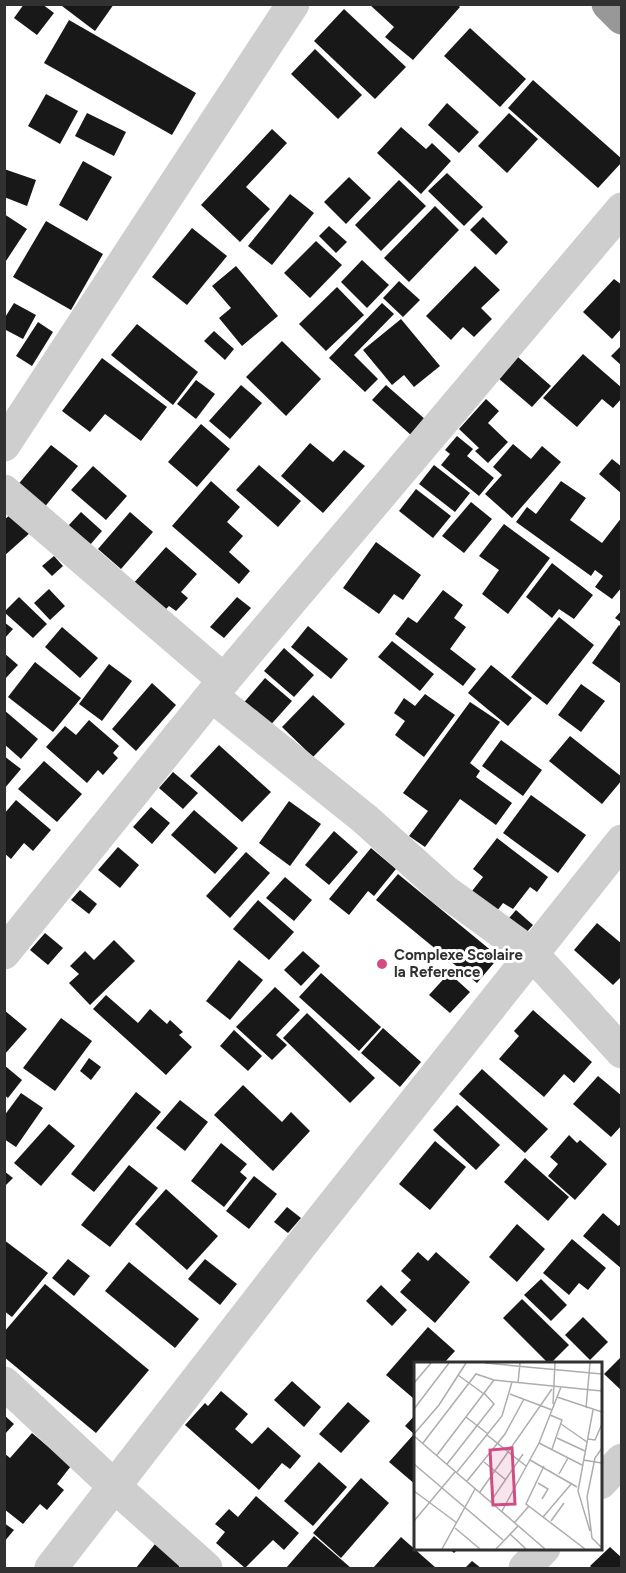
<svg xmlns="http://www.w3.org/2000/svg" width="626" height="1573" viewBox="0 0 626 1573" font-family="Figtree,sans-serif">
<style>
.building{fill:#181818}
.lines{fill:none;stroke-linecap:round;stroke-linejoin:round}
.minor{stroke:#cecece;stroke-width:33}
.highway{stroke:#989898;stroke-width:33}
.poi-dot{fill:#d04c83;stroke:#fff;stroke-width:2}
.labels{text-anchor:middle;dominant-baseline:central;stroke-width:6;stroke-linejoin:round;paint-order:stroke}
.poi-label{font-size:15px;font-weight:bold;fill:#313131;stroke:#fff;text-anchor:start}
.inset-road{fill:none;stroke:#adadad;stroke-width:1.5}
.view{fill:#d04c83;fill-opacity:0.15;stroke:#d04c83;stroke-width:3}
.inset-edge{fill:none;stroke:#313131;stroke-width:3}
</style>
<rect width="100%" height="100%" fill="#fff"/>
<g class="building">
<path d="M24 4H42L54 13 37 35 14 18Z"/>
<path d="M63 4H114L95 31 62 6Z"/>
<path d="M369 4H457L460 7 413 60 385 37 394 27Z"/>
<path d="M344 9 406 67 375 99 314 41Z"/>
<path d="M69 20 196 93 172 135 44 63Z"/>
<path d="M470 28 526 79 500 107 444 56Z"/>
<path d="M315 49 362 95 338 119 291 74Z"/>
<path d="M533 80 622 159V162L598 188 508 108Z"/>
<path d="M46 94 78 111 60 144 28 126Z"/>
<path d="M447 103 479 132 459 153 428 125Z"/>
<path d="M87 113 126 132 114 156 75 136Z"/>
<path d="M509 113 538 139 507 173 478 146Z"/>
<path d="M401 127 426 149 432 143 451 161 421 194 377 153Z"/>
<path d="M272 129 287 143 246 187 270 209 240 242 201 205Z"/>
<path d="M83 161 112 177 87 221 59 205Z"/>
<path d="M4 169 36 180 27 206 4 197Z"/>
<path d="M447 173 483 207 464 226 428 191Z"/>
<path d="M349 177 371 198 346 224 324 202Z"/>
<path d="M399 180 426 206 381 251 355 225Z"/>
<path d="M290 194 314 213 272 265 248 246Z"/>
<path d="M435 206 459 230 409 282 384 258Z"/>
<path d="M4 214 27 229 4 264Z"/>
<path d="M483 217 508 242 496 255 470 230Z"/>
<path d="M46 221 103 254 71 310 13 277Z"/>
<path d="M329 226 347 242 336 253 319 236Z"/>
<path d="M192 228 227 256 187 305 152 277Z"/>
<path d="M316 241 342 265 310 298 284 273Z"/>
<path d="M362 260 389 285 367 308 341 282Z"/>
<path d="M236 266 278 316 242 346 219 318 231 308 212 286Z"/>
<path d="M475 266 500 290 481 308 492 319 474 337 463 327 451 340 426 316Z"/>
<path d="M614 279 622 285V328L612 339 583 312Z"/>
<path d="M399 281 420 300 403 317 383 298Z"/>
<path d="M337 287 364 315 326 351 299 324Z"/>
<path d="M14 303 36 315 23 339 4 329V319Z"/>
<path d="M382 303 394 314 354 355 378 379 365 392 329 358Z"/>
<path d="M401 319 440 366 414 387 404 375 392 385 363 350Z"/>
<path d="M38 322 53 332 32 366 16 356Z"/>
<path d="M137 324 198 372 173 405 111 355Z"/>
<path d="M214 331 234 349 225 360 204 341Z"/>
<path d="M282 341 321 379 286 416 246 377Z"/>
<path d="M622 345V366L611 356Z"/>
<path d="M583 354 622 388V398L613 408 602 399 577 427 543 398Z"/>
<path d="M518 357 551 386 532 407 498 378Z"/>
<path d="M102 358 167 407 141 441 105 414 90 432 62 411Z"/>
<path d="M196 380 215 394 196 419 177 404Z"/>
<path d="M241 385 262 403 230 439 209 421Z"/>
<path d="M386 385 426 420 412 436 372 400Z"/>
<path d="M486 399 499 411 488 423 508 442 488 463 475 451 479 448 459 429Z"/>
<path d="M201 424 230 449 197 487 168 462Z"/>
<path d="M457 436 473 449 467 456 494 478 479 496 441 465 450 454 445 450Z"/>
<path d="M310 443 333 462 344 450 365 466 323 513 281 476Z"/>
<path d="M513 444 531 459 542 446 561 462 512 518 485 494 502 475 493 467Z"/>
<path d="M51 445 78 466 43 509 16 487Z"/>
<path d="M612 459 622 467V494L599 474Z"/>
<path d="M259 465 301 501 278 527 236 490Z"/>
<path d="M434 465 470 493 455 512 419 484Z"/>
<path d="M93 466 127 496 106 520 71 490Z"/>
<path d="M211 481 240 507 227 522 243 536 229 552 250 571 239 584 172 526Z"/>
<path d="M561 481 586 498 570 520 602 543 622 517V587L612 599 595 587 603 576 595 570 591 576 516 522 527 507 536 514Z"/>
<path d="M416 489 451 516 433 538 399 511Z"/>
<path d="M471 502 492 519 464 553 442 536Z"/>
<path d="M81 512 102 531 90 545 68 526Z"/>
<path d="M130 512 153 532 121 569 98 549Z"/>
<path d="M12 513 31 532 4 556V520Z"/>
<path d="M504 524 550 558 508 614 482 594 499 570 479 556Z"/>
<path d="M376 542 421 575 403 600 394 594 379 614 343 588Z"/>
<path d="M166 547 197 574 181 592 188 598 176 611 169 606 163 612 132 585Z"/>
<path d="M54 556 63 566 52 576 42 566Z"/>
<path d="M552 563 593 595 574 619 559 609 552 618 526 597Z"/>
<path d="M49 589 65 606 50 620 34 603Z"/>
<path d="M443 590 463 605 454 618 466 627 450 649 476 669 463 686 395 634 408 617 417 623Z"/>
<path d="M19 597 47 624 33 638 4 612Z"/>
<path d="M237 597 251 608 224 638 210 627Z"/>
<path d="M622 610V623L615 618Z"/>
<path d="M559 617 594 645 547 705 511 677Z"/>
<path d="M4 622 13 629 4 639Z"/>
<path d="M619 625 622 627 621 684 592 663Z"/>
<path d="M308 626 348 659 331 679 291 647Z"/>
<path d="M62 627 98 658 80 678 45 647Z"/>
<path d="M392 641 434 674 420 691 378 657Z"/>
<path d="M284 648 314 675 294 697 264 671Z"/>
<path d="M4 653 18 665 4 680Z"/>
<path d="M35 662 81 698 53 732 8 697Z"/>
<path d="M109 664 132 681 102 721 79 704Z"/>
<path d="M491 665 532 698 508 726 468 693Z"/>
<path d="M265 678 292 701 267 729 240 707Z"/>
<path d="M152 683 176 705 136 751 112 729Z"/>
<path d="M581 684 605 701 581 732 558 715Z"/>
<path d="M425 694 455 715 424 757 395 735 405 721 394 713 404 698 415 706Z"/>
<path d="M313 695 345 724 313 757 282 727Z"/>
<path d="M470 702 500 722 470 763 480 771 476 777 512 803 496 825 460 799 425 847 409 836 428 811 403 793Z"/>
<path d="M4 710 38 739 21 759 4 744Z"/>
<path d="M89 720 119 746 113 753 118 758 103 775 98 770 87 783 46 747 65 726 76 735Z"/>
<path d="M570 736 622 777V780L602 804 549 761Z"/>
<path d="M501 740 542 770 523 796 482 766Z"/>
<path d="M219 745 271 792 242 822 190 776Z"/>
<path d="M4 756 21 769 4 789Z"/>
<path d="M44 761 82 794 57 822 18 789Z"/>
<path d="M173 772 198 793 183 809 159 788Z"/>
<path d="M531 795 586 835 558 873 503 833Z"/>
<path d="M16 800 51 830 33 851 24 843 11 859 4 853V814Z"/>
<path d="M289 801 321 824 290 866 259 843Z"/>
<path d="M151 807 170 823 152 844 133 827Z"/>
<path d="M194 810 238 848 215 874 171 835Z"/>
<path d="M334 831 358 852 329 885 305 865Z"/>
<path d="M497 838 548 877 537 892 530 887 513 909 503 903 491 919 465 900 483 877 473 869Z"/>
<path d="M118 847 139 865 120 888 98 870Z"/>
<path d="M371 848 396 869 374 896 368 891 349 915 329 899Z"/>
<path d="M246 852 270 873 230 918 206 896Z"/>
<path d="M398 874 499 957 477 983 376 900Z"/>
<path d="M285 877 312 900 294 921 266 898Z"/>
<path d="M80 890 97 904 89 914 71 900Z"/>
<path d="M258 900 294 932 269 960 233 929Z"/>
<path d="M516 910 533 925 519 941 502 926Z"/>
<path d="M597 923 622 944V976L613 985 574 950Z"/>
<path d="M45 933 63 948 48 965 30 950Z"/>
<path d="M114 940 135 961 90 1005 69 983 79 974 70 966 85 951 94 960Z"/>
<path d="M303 951 320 966 301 986 284 970Z"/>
<path d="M239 960 263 980 230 1020 206 1001Z"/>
<path d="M321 973 381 1027 359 1051 299 997Z"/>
<path d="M449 973 470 992 450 1013 429 995Z"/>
<path d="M275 987 300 1010 276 1035 287 1045 272 1060 236 1027Z"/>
<path d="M106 995 138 1023 150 1009 167 1024 170 1020 183 1032 179 1035 192 1047 166 1075 93 1009Z"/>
<path d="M4 1010 27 1029 4 1055Z"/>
<path d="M533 1010 592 1062 574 1083 564 1074 544 1097 499 1059 519 1036 514 1031Z"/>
<path d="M307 1013 375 1078 350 1103 283 1038Z"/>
<path d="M61 1018 92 1041 55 1091 23 1068Z"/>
<path d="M383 1028 421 1062 400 1087 361 1053Z"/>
<path d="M234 1030 262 1056 248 1071 220 1046Z"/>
<path d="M89 1058 101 1067 91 1080 80 1071Z"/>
<path d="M4 1065 22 1080 8 1098 4 1095Z"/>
<path d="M482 1069 548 1129 525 1153 459 1094Z"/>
<path d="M598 1076 622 1096V1125L611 1137 573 1104Z"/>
<path d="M243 1085 282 1122 291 1112 310 1131 273 1171 214 1115Z"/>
<path d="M136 1092 161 1112 94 1192 71 1174Z"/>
<path d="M21 1093 43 1108 16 1147 4 1139V1116Z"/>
<path d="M180 1100 208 1122 185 1151 156 1128Z"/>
<path d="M457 1105 500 1145 476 1170 433 1130Z"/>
<path d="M49 1124 75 1146 41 1186 14 1163Z"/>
<path d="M569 1135 577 1143 580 1140 607 1164 575 1200 548 1176 558 1164 550 1157Z"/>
<path d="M435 1141 466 1167 430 1210 399 1184Z"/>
<path d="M221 1143 247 1164 240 1172 247 1178 224 1207 191 1181Z"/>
<path d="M525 1158 569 1197 548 1221 504 1182Z"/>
<path d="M129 1165 158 1188 110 1247 81 1225Z"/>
<path d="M4 1171 13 1178 4 1187Z"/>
<path d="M254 1176 277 1194 249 1229 226 1211Z"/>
<path d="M166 1189 218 1236 187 1270 135 1224Z"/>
<path d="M287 1207 301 1218 288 1233 274 1222Z"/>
<path d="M603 1213 618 1226 622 1223V1269L583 1236Z"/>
<path d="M517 1224 545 1249 517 1282 489 1257Z"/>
<path d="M572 1239 606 1268 588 1290 579 1283 569 1295 543 1273Z"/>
<path d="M4 1240 48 1273 12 1317 4 1311Z"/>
<path d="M418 1252 428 1261 436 1252 470 1282 435 1323 400 1292 411 1280 401 1271Z"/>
<path d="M68 1259 90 1276 74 1296 52 1278Z"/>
<path d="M205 1259 237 1284 220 1305 188 1279Z"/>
<path d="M129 1262 199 1319 175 1348 105 1291Z"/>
<path d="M541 1279 567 1305 551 1321 524 1295Z"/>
<path d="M45 1284 149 1370 96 1433 4 1357V1332Z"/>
<path d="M381 1285 407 1310 392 1326 366 1301Z"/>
<path d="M522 1299 569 1345 551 1363H548L503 1318Z"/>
<path d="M583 1317 608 1342 590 1360 565 1335Z"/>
<path d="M428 1327 455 1351 444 1363H416V1395L413 1398 386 1375Z"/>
<path d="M622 1356V1391L604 1374Z"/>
<path d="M292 1381 321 1407 304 1427 274 1400Z"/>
<path d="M221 1391 248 1414 235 1429 252 1444 268 1427 301 1456 290 1469 282 1463 259 1490 185 1425 205 1403 208 1406Z"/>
<path d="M348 1402 370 1421 341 1453 319 1434Z"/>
<path d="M416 1414V1485L389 1462 414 1434 405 1426Z"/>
<path d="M4 1415 14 1424 4 1435Z"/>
<path d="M32 1433 71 1466 57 1484 64 1490 47 1510 40 1504 23 1524 4 1509V1453L10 1458Z"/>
<path d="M319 1462 347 1487 313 1526 284 1501Z"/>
<path d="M361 1478 389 1503 341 1558 313 1533Z"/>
<path d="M256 1496 299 1533 284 1550 273 1540 245 1568 216 1543 225 1532 215 1524 229 1509 238 1517Z"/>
<path d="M4 1523 14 1530 4 1542Z"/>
<path d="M314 1536 351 1568H286Z"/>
<path d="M401 1537 436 1568H373Z"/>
<path d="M155 1544 182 1563 178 1568H136Z"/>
<path d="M610 1547 622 1558V1568H592L590 1566Z"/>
<path d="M448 1548H459L454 1553Z"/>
<path d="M472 1561 481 1568H465Z"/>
</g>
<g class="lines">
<g class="minor">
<path d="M4 445 293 4"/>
<path d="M4 491 224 680"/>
<path d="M212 696 365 819 445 891 533 955 622 1052"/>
<path d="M4 953 224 680 622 209"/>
<path d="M4 1383 114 1486 206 1568"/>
<path d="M600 1483 622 1460"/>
<path d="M51 1568 302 1244 622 841"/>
<path d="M525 1568 544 1548"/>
</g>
<path class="highway" d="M608 4 622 18"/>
</g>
<circle class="poi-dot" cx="382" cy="964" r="6"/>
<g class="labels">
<g class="poi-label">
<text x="394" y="955">Complexe Scolaire<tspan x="394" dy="17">la Reference</tspan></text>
</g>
</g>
<g transform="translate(414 1362)">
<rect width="188" height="188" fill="#fff"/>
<path class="inset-road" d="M71 1 188 12M44 13 70 32M0 21 17 1M104 21 106 1M96 32 138 48M143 35 188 50M139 42 141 1M172 46 176 1M0 47 35 1M136 53 148 58 138 87M52 55 74 72M147 62 173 80M0 72 25 43 52 1M73 73 112 104M0 74 131 187M143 76 171 89M174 77 181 78 188 62M9 81 62 12 80 18 188 29M125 81 168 103M188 86 181 96 173 135 178 176 188 186M23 93 80 18M116 98 163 125M169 98 188 101M70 100 92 118M0 102 89 178M33 102 80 42 70 31M130 104 112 142 171 187M43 110 88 54 98 20M145 112 154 96M53 119 91 72 110 37M124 121 134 127 128 137M0 129 43 161M66 130 138 27M77 139 109 92M88 149 125 81 147 25M129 155 158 121M0 159 41 110M137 159 150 141M101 160 115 144M41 166 66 187M176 169 164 129 179 48M96 172 112 187M28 187 61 127M82 187 104 164"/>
<path class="view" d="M98 86 101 142 79 143 76 88Z"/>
<rect width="188" height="188" class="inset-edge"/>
</g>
<rect width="626" height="1573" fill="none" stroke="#313131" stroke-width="12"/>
</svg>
